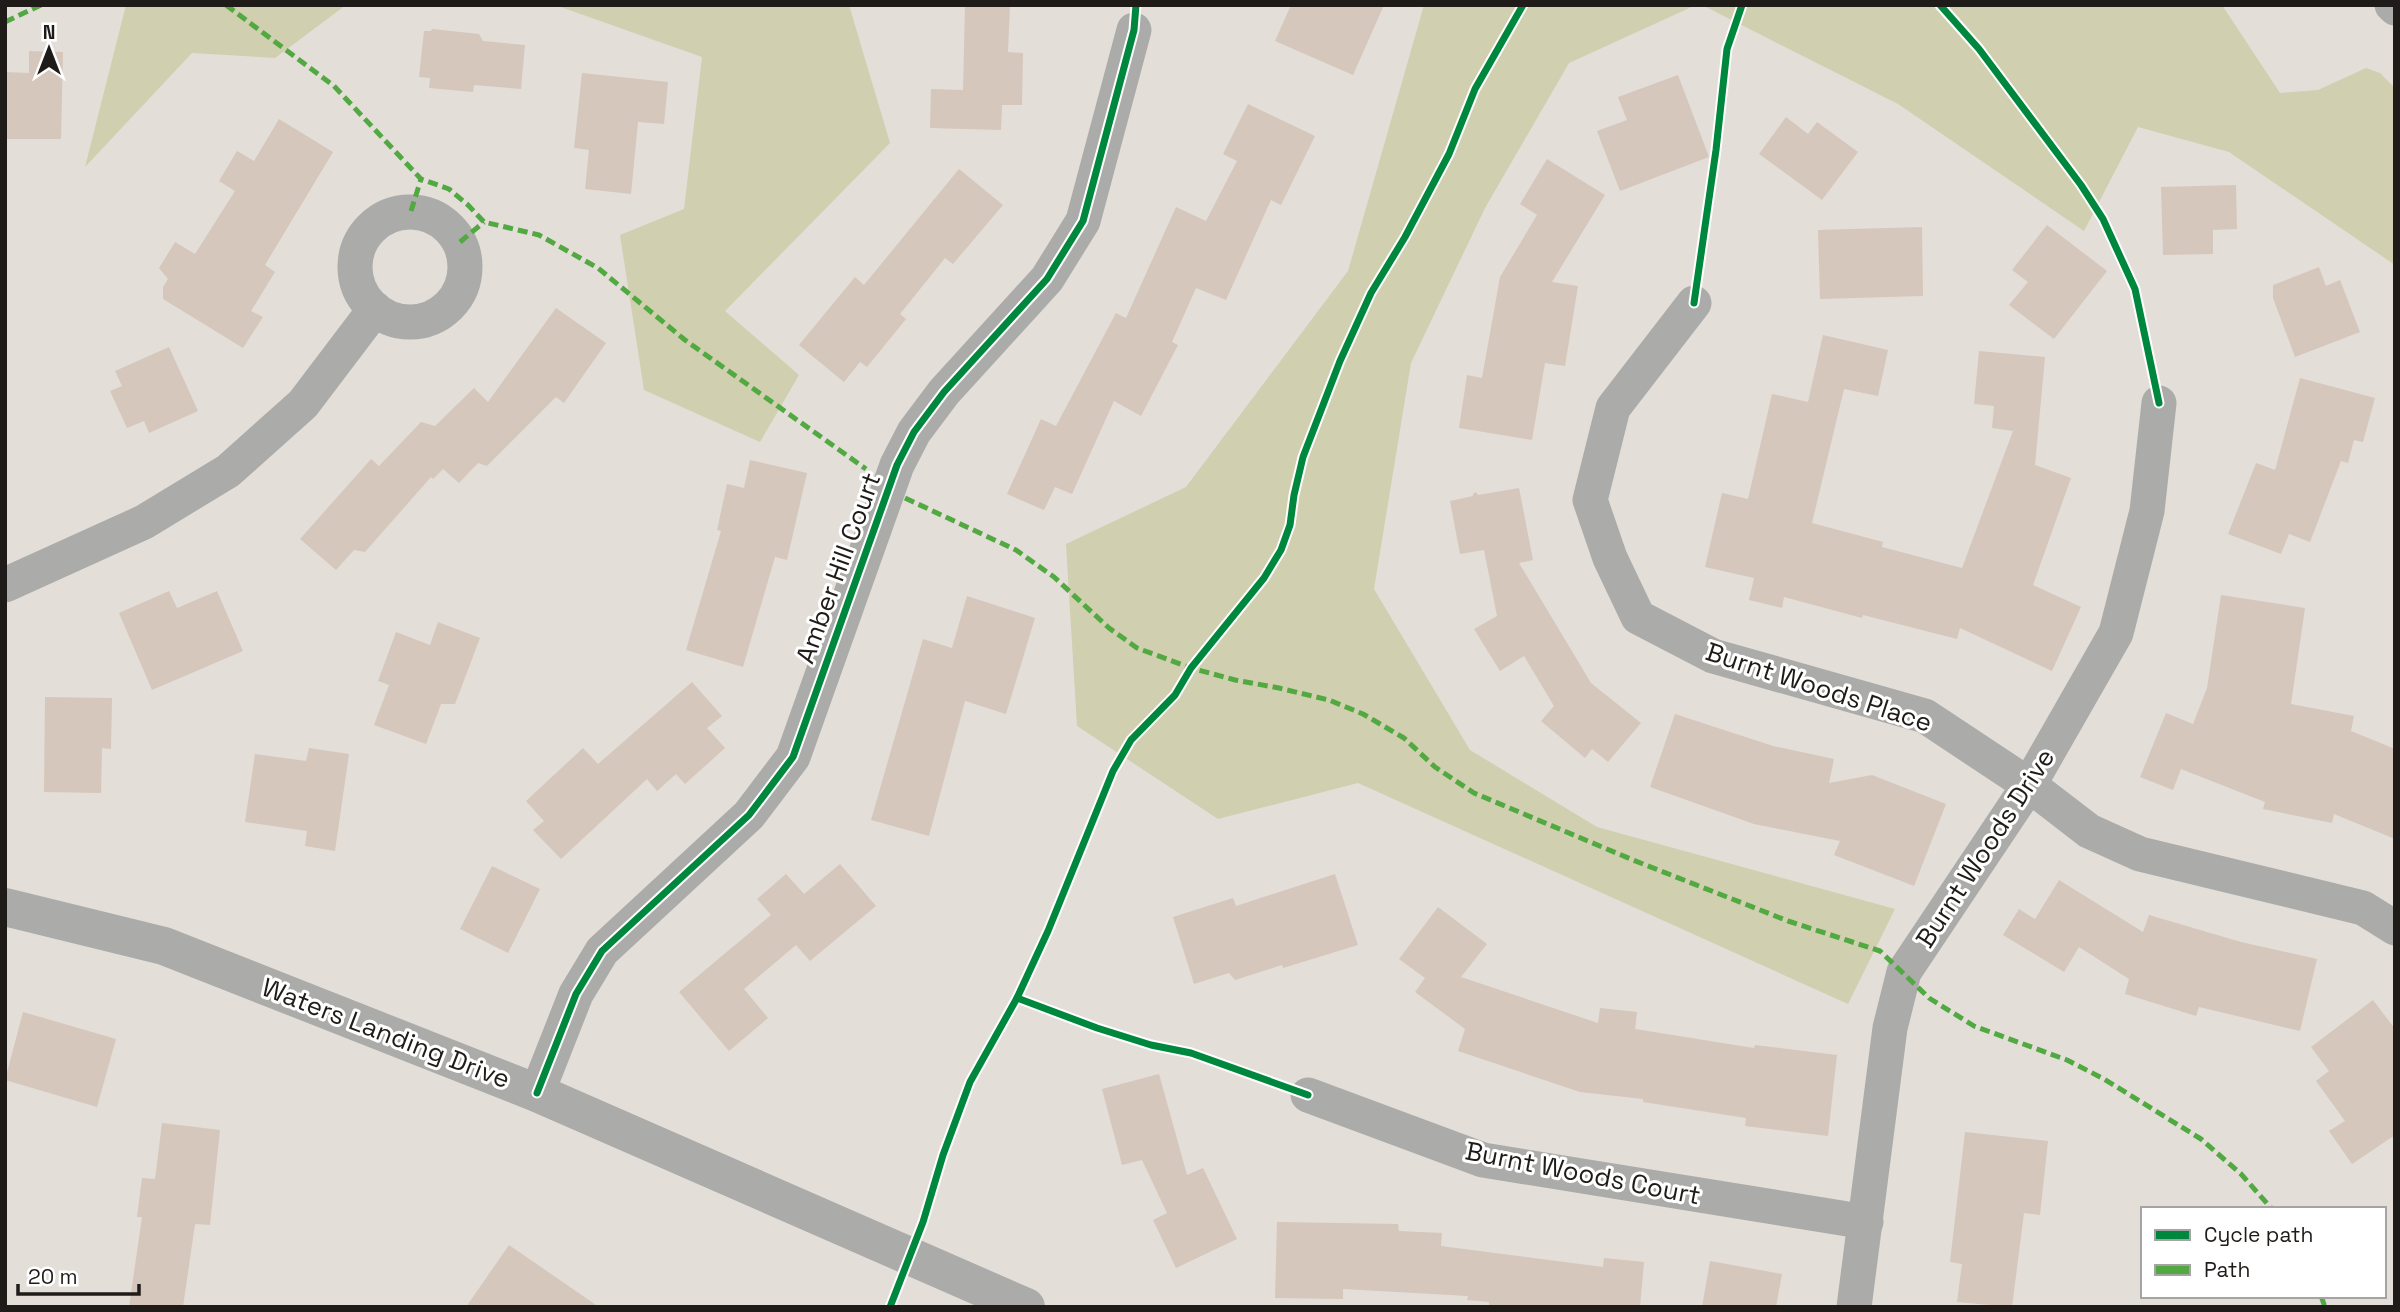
<svg xmlns="http://www.w3.org/2000/svg" width="2400" height="1312" viewBox="0 0 2400 1312" font-family="'Space Grotesk',sans-serif">
<style>
.green{fill:#d0cfaf}
.building{fill:#d5c7bb}
.lines{fill:none;stroke-linecap:round;stroke-linejoin:round}
.minor{stroke:#abaca9;stroke-width:35}
.tertiary{stroke:#abaca9;stroke-width:38}
.quiet{stroke:#52a942;stroke-width:5;stroke-dasharray:10 5;stroke-linecap:butt}
.cycleway-casing{stroke:#fff;stroke-width:11}
.cycleway{stroke:#00873e;stroke-width:7}
.labels{text-anchor:middle;dominant-baseline:central;stroke-width:6;stroke-linejoin:round;paint-order:stroke}
.street-label{font-size:26px;fill:#1f1b19;stroke:#fff}
</style>
<rect width="100%" height="100%" fill="#e4ded9"/>
<g class="green">
<path d="M126 5H346L275 58 192 53 85 167Z"/>
<path d="M555 5H849L890 143 725 311 799 375 760 442 644 390 620 235 684 209 702 57Z"/>
<path d="M1424 5H1696L1569 63 1485 208 1411 363 1374 589 1470 750 1597 827 1895 909 1848 1004 1358 783 1218 819 1077 726 1066 544 1186 487 1348 271Z"/>
<path d="M1702 5H2222L2280 93 2318 90 2366 68 2380 73 2395 88V265L2229 152 2138 127 2084 231 1898 104Z"/>
</g>
<g class="building">
<path d="M965 5H1010L1008 52 1023 53 1022 105H1002L1001 130 930 128 931 89 963 90Z"/>
<path d="M1291 5H1384L1353 75 1275 41Z"/>
<path d="M432 29 479 34 483 41 525 45 521 89 474 85 473 92 429 88 430 78 419 77 424 31H431Z"/>
<path d="M29 51 63 52 61 139H5V72L29 73Z"/>
<path d="M582 73 668 82 664 124 638 122 631 194 585 189 589 150 574 148Z"/>
<path d="M1678 75 1709 157 1620 191 1597 131 1627 120 1618 97Z"/>
<path d="M1248 104 1315 136 1281 205 1271 200 1226 300 1196 288 1172 342 1178 345 1141 416 1114 401 1072 494 1055 487 1044 510 1007 494 1041 419 1056 426 1116 313 1126 318 1176 207 1206 221 1237 161 1223 154Z"/>
<path d="M1786 117 1808 134 1817 122 1858 152 1822 200 1759 154Z"/>
<path d="M279 119 333 152 265 265 275 272 251 311 263 317 243 348 163 299V287L168 279 159 268 175 242 195 254 235 191 219 181 237 151 254 161Z"/>
<path d="M1547 159 1605 195 1552 282 1578 286 1565 366 1545 363 1532 440 1459 428 1467 375 1482 378 1500 277 1537 215 1520 204Z"/>
<path d="M959 169 1003 205 953 264 945 258 900 314 906 319 867 367 860 362 844 382 799 345 855 277 864 285Z"/>
<path d="M2236 185 2237 229 2213 230V254L2163 255 2161 187Z"/>
<path d="M2047 225 2107 271 2054 339 2009 305 2028 282 2012 270Z"/>
<path d="M1922 227 1923 296 1820 299 1818 230Z"/>
<path d="M2319 267 2326 286 2340 280 2360 332 2295 357 2273 298V285Z"/>
<path d="M556 308 606 343 564 403 556 397 487 466 478 463 459 483 443 469 433 479 431 477 365 552 354 550 336 570 300 539 371 459 379 466 421 422 435 426 474 388 488 402Z"/>
<path d="M1823 335 1888 350 1878 396 1844 389 1812 523 1883 542 1882 547 1962 568 2013 431 1992 428 1994 406 1974 404 1979 351 2045 357 2035 465 2071 478 2033 585 2081 607 2052 671 1960 628 1957 639 1863 615 1862 618 1784 597 1782 608 1749 600 1754 578 1705 567 1722 493 1748 499 1772 394 1808 402Z"/>
<path d="M169 347 198 411 149 433 144 421 127 428 110 391 122 386 115 371Z"/>
<path d="M2300 378 2375 398 2363 442 2354 440 2348 463 2341 461 2310 542 2289 534 2281 554 2228 534 2256 463 2275 470Z"/>
<path d="M750 460 807 473 787 560 775 557 743 667 686 650 721 531 717 530 727 484 744 488Z"/>
<path d="M1519 488 1533 560 1519 563 1591 683 1641 723 1608 762 1592 749 1585 758 1541 721 1554 706 1524 656 1500 671 1474 629 1497 616 1484 550 1460 554 1450 501 1473 496V494L1476 492 1478 495Z"/>
<path d="M169 591 177 608 217 591 243 651 152 690 119 613Z"/>
<path d="M2221 595 2305 608 2291 704 2354 716 2351 731 2395 749V839L2334 814 2332 823 2263 809 2265 802 2181 769 2173 790 2140 777 2166 713 2193 724 2207 688Z"/>
<path d="M967 596 1035 618 1006 714 965 701 929 836 871 820 923 639 952 648Z"/>
<path d="M438 622 480 638 455 704H441L426 744 374 725 389 685 378 681 396 632 430 645Z"/>
<path d="M692 682 722 716 707 728 725 748 685 784 676 774 657 791 647 779 561 859 533 830 544 821 526 801 583 748 598 764Z"/>
<path d="M45 697 112 698 111 749 102 748 101 793 44 792Z"/>
<path d="M1675 714 1773 746 1834 759 1829 783 1872 775 1946 804 1914 886 1834 855 1840 841 1754 824 1650 787Z"/>
<path d="M309 748 349 754 335 851 305 846 307 831 245 822 255 754 306 761Z"/>
<path d="M840 864 876 906 810 961 796 945 744 989 768 1018 729 1051 679 992 771 915 757 899 786 874 804 894Z"/>
<path d="M492 866 540 889 508 953 460 929Z"/>
<path d="M1335 874 1358 945 1283 968 1282 965 1235 980 1229 973 1194 984 1173 917 1233 898 1236 906Z"/>
<path d="M2059 880 2143 932 2149 915 2241 942 2317 959 2300 1031 2199 1007 2196 1016 2125 994 2129 979 2079 947 2064 972 2003 935 2019 909 2035 919Z"/>
<path d="M1438 907 1487 944 1461 977 1598 1023 1600 1008 1637 1012 1635 1029 1754 1048 1755 1045 1837 1055 1828 1136 1745 1126 1746 1118 1643 1102V1099L1580 1092 1458 1051 1465 1029 1415 992 1425 978 1399 959Z"/>
<path d="M2373 1000 2395 1029V1135L2352 1164 2329 1131 2345 1121 2316 1081 2329 1071 2311 1047Z"/>
<path d="M23 1012 116 1039 97 1107 5 1080Z"/>
<path d="M1159 1074 1187 1175 1203 1168 1237 1239 1176 1268 1153 1220 1167 1213 1142 1160 1122 1165 1102 1089Z"/>
<path d="M162 1123 220 1130 210 1225 195 1224 183 1307H129L142 1217H137L142 1178 155 1179Z"/>
<path d="M1965 1132 2048 1141 2040 1215 2024 1213 2012 1307 1957 1302 1962 1264 1950 1262Z"/>
<path d="M1277 1222 1398 1224 1399 1231 1442 1233 1441 1246 1603 1267 1604 1258 1644 1262 1640 1307H1489V1302L1467 1300 1468 1296 1343 1289V1299L1275 1298Z"/>
<path d="M509 1245 599 1307H466Z"/>
<path d="M1710 1261 1782 1274 1776 1307H1702Z"/>
</g>
<g class="lines">
<g class="minor">
<path d="M2392 5 2395 8"/>
<circle cx="410" cy="267" r="55"/>
<path d="M1694 303 1613 408 1590 500 1610 558 1638 617 1713 656 1925 716 2029 785 2089 831 2140 854 2363 908 2395 928"/>
<path d="M5 585 144 522 228 471 303 404 375 309"/>
<path d="M537 1093 576 994 602 951 749 815 793 757 897 465 914 432 944 392 1047 279 1083 221 1134 30"/>
<path d="M1308 1095 1483 1160 1866 1222"/>
<path d="M1854 1307 1890 1028 1904 972 2029 785 2116 633 2147 511 2159 403"/>
</g>
<path class="tertiary" d="M5 907 164 946 537 1093 1026 1307"/>
<g class="quiet">
<path d="M226 5 334 86 421 179 449 189 468 205 484 222 539 235 598 268 685 340 866 469"/>
<path d="M5 22 41 5"/>
<path d="M411 211 421 179"/>
<path d="M460 242 484 222"/>
<path d="M905 498 1016 550 1054 577 1109 628 1137 648 1191 668 1235 680 1279 688 1329 700 1363 714 1404 738 1435 767 1474 793 1633 860 1788 921 1880 951 1929 998 1974 1026 2067 1060 2104 1079 2201 1139 2241 1174 2272 1209"/>
<path d="M2321 1296 2325 1307"/>
</g>
<g class="cycleway-casing">
<g id="cycleway">
<path d="M1940 5 1979 49 2081 185 2103 219 2135 289 2159 403"/>
<path d="M1694 303 1716 150 1727 49 1742 5"/>
<path d="M1017 998 1097 1028 1151 1045 1191 1053 1308 1095"/>
<path d="M537 1093 576 994 602 951 749 815 793 757 897 465 914 432 944 392 1047 279 1083 221 1134 30 1136 5"/>
<path d="M890 1307 923 1222 943 1155 970 1082 1017 998 1048 931 1113 771 1131 740 1175 695 1191 668 1264 578 1281 550 1290 525 1294 495 1303 457 1340 361 1371 293 1405 237 1449 154 1475 89 1523 5"/>
</g>
</g>
<use href="#cycleway" class="cycleway"/>
</g>
<g class="labels">
<g class="street-label">
<text transform="translate(838 568) rotate(-70)">Amber Hill Court</text>
<text transform="translate(1819 687) rotate(18)">Burnt Woods Place</text>
<text transform="translate(1985 848) rotate(-57)">Burnt Woods Drive</text>
<text transform="translate(386 1033) rotate(21)">Waters Landing Drive</text>
<text transform="translate(1583 1173) rotate(11)">Burnt Woods Court</text>
</g>
</g>
<rect width="2400" height="1312" fill="none" stroke="#1f1b19" stroke-width="14"/>
<rect x="2141" y="1207" width="245" height="91" fill="#ffffff" stroke="#a5a4a3" stroke-width="2"/>
<rect x="2155" y="1230" width="35" height="10" fill="#00873e" stroke="#a5a4a3" stroke-width="2"/>
<text x="2204" y="1242" font-size="21" fill="#1f1b19">Cycle path</text>
<rect x="2155" y="1265" width="35" height="10" fill="#52a942" stroke="#a5a4a3" stroke-width="2"/>
<text x="2204" y="1277" font-size="21" fill="#1f1b19">Path</text>
<g transform="translate(49 49)" stroke="#ffffff" stroke-width="5" paint-order="stroke">
<path d="M0-5L12 26L0 18L-12 26Z" fill="#1f1b19"/>
<text y="-10" font-size="19" font-weight="bold" text-anchor="middle" fill="#1f1b19">N</text>
</g>
<path d="M18 1284v10h121v-10" fill="none" stroke="#1f1b19" stroke-width="3.5"/>
<text x="28" y="1284" font-size="21" fill="#1f1b19" stroke="#ffffff" stroke-width="5" paint-order="stroke">20 m</text>
</svg>
